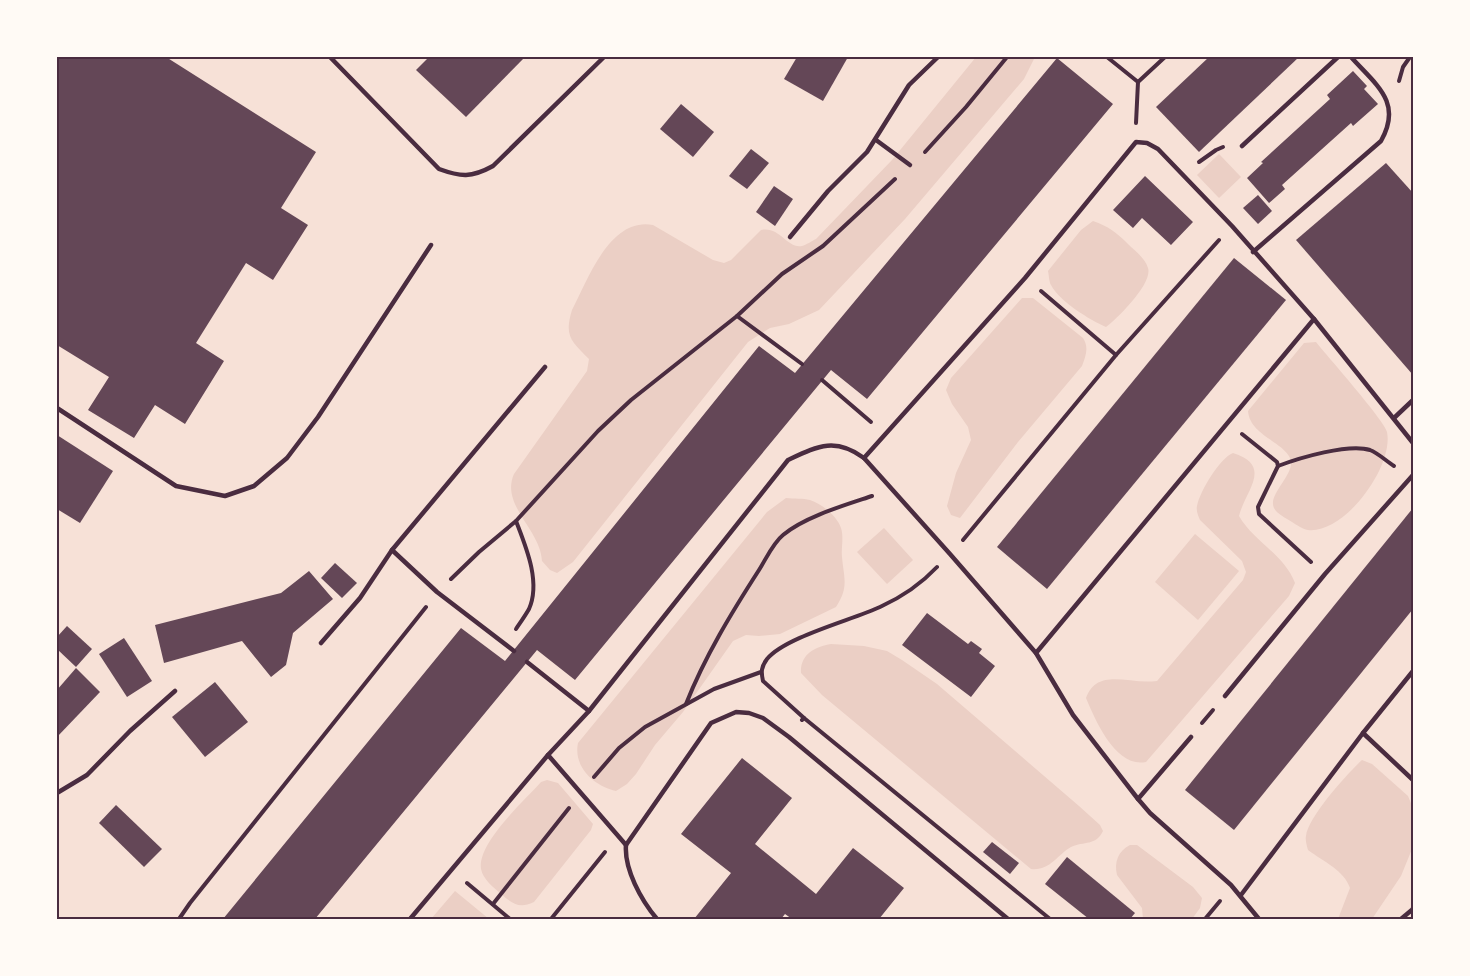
<svg xmlns="http://www.w3.org/2000/svg" width="1470" height="976" viewBox="0 0 1470 976" font-family="'Libre Baskerville',serif">
<style>
.green{fill:#ebcfc5}
.building{fill:#644757}
.lines{fill:none;stroke-linecap:round;stroke-linejoin:round}
.path{stroke:#4a2c40;stroke-width:4}
.service{stroke:#4a2c40;stroke-width:4.5}
.neatline{fill:none;stroke:#4a2c40;stroke-width:2}
</style>
<rect width="100%" height="100%" fill="#f7e1d7"/>
<g class="green">
<path d="M976 57H1035L1024 79 905 219 819 310 789 324 770 328 748 342 573 562 557 573 550 570 542 561C541 530 500 505 514 474L587 371 589 359C571 341 564 336 572 310 588 279 610 217 653 225L713 260 724 263 731 260 761 230C780 226 787 249 802 246 806 245 812 241 816 239L892 160Z"/>
<path d="M1219 154 1241 177 1219 198 1197 175Z"/>
<path d="M1093 221C1108 226 1117 233 1128 244 1135 251 1145 258 1148 268 1153 283 1118 318 1106 327 1090 320 1059 301 1051 285 1049 282 1049 275 1048 271L1081 230Z"/>
<path d="M1022 298H1033L1083 338C1089 347 1086 356 1082 366L1018 442 960 518 951 515 947 506 956 473 971 440 968 427 952 404 946 390 951 378Z"/>
<path d="M1316 342C1327 356 1385 421 1387 432 1394 466 1345 534 1308 530 1302 529 1297 525 1292 522 1286 518 1277 514 1274 508 1267 494 1297 473 1290 458 1282 441 1250 435 1248 411L1304 343Z"/>
<path d="M1233 453C1274 466 1245 491 1239 516 1254 542 1284 554 1295 583L1289 596 1146 762C1116 768 1096 722 1086 698 1098 667 1128 685 1157 681L1243 580 1246 572 1242 561 1200 520C1198 515 1196 511 1197 506 1200 491 1220 458 1233 453Z"/>
<path d="M786 498C794 499 803 498 810 500 822 504 837 516 841 528 844 537 841 548 842 557 844 579 849 587 836 607L780 634 759 636 746 635 733 641 683 712 655 745 636 774 627 784 616 791C594 786 573 767 578 743L767 512Z"/>
<path d="M884 528 913 560 887 584 857 552Z"/>
<path d="M1195 534 1239 571 1198 620 1155 582Z"/>
<path d="M831 644 864 646 887 651 902 660 937 684 1079 806 1100 825 1103 831C1096 846 1084 841 1071 847 1057 855 1050 871 1031 869L822 695 801 673C800 654 815 647 831 644Z"/>
<path d="M1362 760 1372 764 1408 796 1413 808 1412 849 1401 876 1372 919H1338L1350 888C1344 870 1324 862 1308 850 1307 846 1305 840 1306 836 1308 817 1347 774 1362 760Z"/>
<path d="M547 780 558 783 593 824 591 830 534 902C519 909 513 904 501 894 493 887 483 879 481 869 477 843 525 800 541 782Z"/>
<path d="M1130 845H1137L1193 887 1202 898 1200 908 1192 919H1143L1142 908 1117 875C1114 862 1118 851 1130 845Z"/>
<path d="M455 891 489 919H431Z"/>
</g>
<g class="building">
<path d="M57 57H166L316 152 281 208 308 225 273 280 246 263 196 343 224 361 185 424 155 405 134 438 88 410 109 377 57 345Z"/>
<path d="M429 57H525L466 117 416 70Z"/>
<path d="M797 57H848L823 101 784 79Z"/>
<path d="M1209 57H1299L1199 152 1156 107Z"/>
<path d="M1057 58 1113 104 867 399 831 370 575 680 537 650 315 919H223L461 628 505 661 759 346 795 373Z"/>
<path d="M1353 71 1367 86 1364 89 1378 104 1353 126 1351 123 1282 185 1285 189 1269 203 1247 178 1263 163 1261 162 1330 99 1327 95Z"/>
<path d="M681 104 714 132 693 157 660 129Z"/>
<path d="M751 149 769 163 747 189 729 176Z"/>
<path d="M1386 163 1413 193V375L1296 240Z"/>
<path d="M1145 176 1193 222 1171 245 1142 218 1133 228 1113 210Z"/>
<path d="M774 186 793 199 775 226 756 212Z"/>
<path d="M1258 195 1272 211 1258 224 1243 208Z"/>
<path d="M1234 258 1286 300 1047 589 997 547Z"/>
<path d="M57 435 113 471 80 523 57 509Z"/>
<path d="M1413 508V609L1234 830 1185 790Z"/>
<path d="M335 563 357 583 342 598 321 578Z"/>
<path d="M309 571 333 599 293 633 286 665 271 677 242 641 164 663 155 625 281 593Z"/>
<path d="M927 613 968 644 971 641 982 649 979 653 995 666 971 697 902 645Z"/>
<path d="M67 626 92 649 76 667 57 649V637Z"/>
<path d="M124 638 152 681 127 697 99 654Z"/>
<path d="M76 668 100 692 57 737V690Z"/>
<path d="M215 682 248 722 205 757 172 717Z"/>
<path d="M742 758 792 798 755 844 816 894 853 848 904 888 879 919H792L785 914 781 919H694L731 873 681 834Z"/>
<path d="M116 805 162 849 144 867 99 823Z"/>
<path d="M992 842 1019 863 1010 874 983 852Z"/>
<path d="M1067 857 1135 913 1130 919H1089L1045 884Z"/>
</g>
<g class="lines">
<g class="path">
<path d="M1107 57 1138 82"/>
<path d="M1399 81 1403 67 1410 57"/>
<path d="M1136 123 1138 82 1165 57"/>
<path d="M925 152 966 107 1007 57"/>
<path d="M1199 162 1216 150 1223 147"/>
<path d="M1041 291 1116 355"/>
<path d="M737 316 802 364"/>
<path d="M822 380 871 422"/>
<path d="M1242 434 1277 462 1278 466 1258 507 1259 514 1311 562"/>
<path d="M1278 466C1299 458 1349 443 1370 450 1378 453 1386 461 1394 466"/>
<path d="M516 521C526 547 541 582 529 609 525 616 520 623 516 629"/>
<path d="M963 540 1116 355 1219 240"/>
<path d="M451 579 479 552 516 521 598 431 631 400 737 316 782 274 823 246 895 179"/>
<path d="M686 704C705 656 732 612 759 570 766 559 773 543 783 535 804 517 845 505 872 496"/>
<path d="M804 718 1050 919"/>
<path d="M802 720 804 718 763 681C761 672 761 667 767 659 785 637 852 620 880 607 902 597 921 584 937 567"/>
<path d="M1202 723 1213 710"/>
<path d="M594 777 619 748 645 727 714 689 761 672"/>
<path d="M467 883 510 919"/>
<path d="M493 904 569 808"/>
<path d="M179 919 190 903 426 607"/>
<path d="M551 919 605 852"/>
<path d="M1205 919 1220 901"/>
</g>
<g class="service">
<path d="M330 57 439 169C461 177 471 178 493 166L604 57"/>
<path d="M876 140 910 165"/>
<path d="M1242 146 1338 57"/>
<path d="M790 237 828 191 867 152 909 85 938 57"/>
<path d="M1253 252 1381 141C1403 102 1376 85 1351 57"/>
<path d="M57 408 176 486 225 496 254 486 287 458 318 417 431 245"/>
<path d="M1394 418 1413 400"/>
<path d="M864 458 1025 278 1136 142 1147 143 1158 149 1232 226 1314 319 1413 443"/>
<path d="M392 550 437 592 514 651"/>
<path d="M321 643 360 598 392 550 545 367"/>
<path d="M1036 653 1314 319"/>
<path d="M527 662 589 711"/>
<path d="M1225 696 1325 574 1413 475"/>
<path d="M1363 733 1413 780"/>
<path d="M548 755 626 845C624 869 641 900 657 919"/>
<path d="M57 793 87 775 130 731 175 691"/>
<path d="M1138 799 1191 737"/>
<path d="M626 845 711 723 736 712 749 713 763 718 789 737 1008 919"/>
<path d="M1241 895 1363 733 1413 671"/>
<path d="M410 919 548 755 589 711 788 460C818 446 835 437 864 458L950 554 1036 653 1073 715 1138 799 1150 813 1231 885 1259 919"/>
<path d="M1401 919 1413 909"/>
</g>
</g>
<rect width="1470" height="976" fill="none" stroke="#fffaf5" stroke-width="117"/>
<rect x="58" y="58" width="1354" height="860" class="neatline"/>
</svg>
